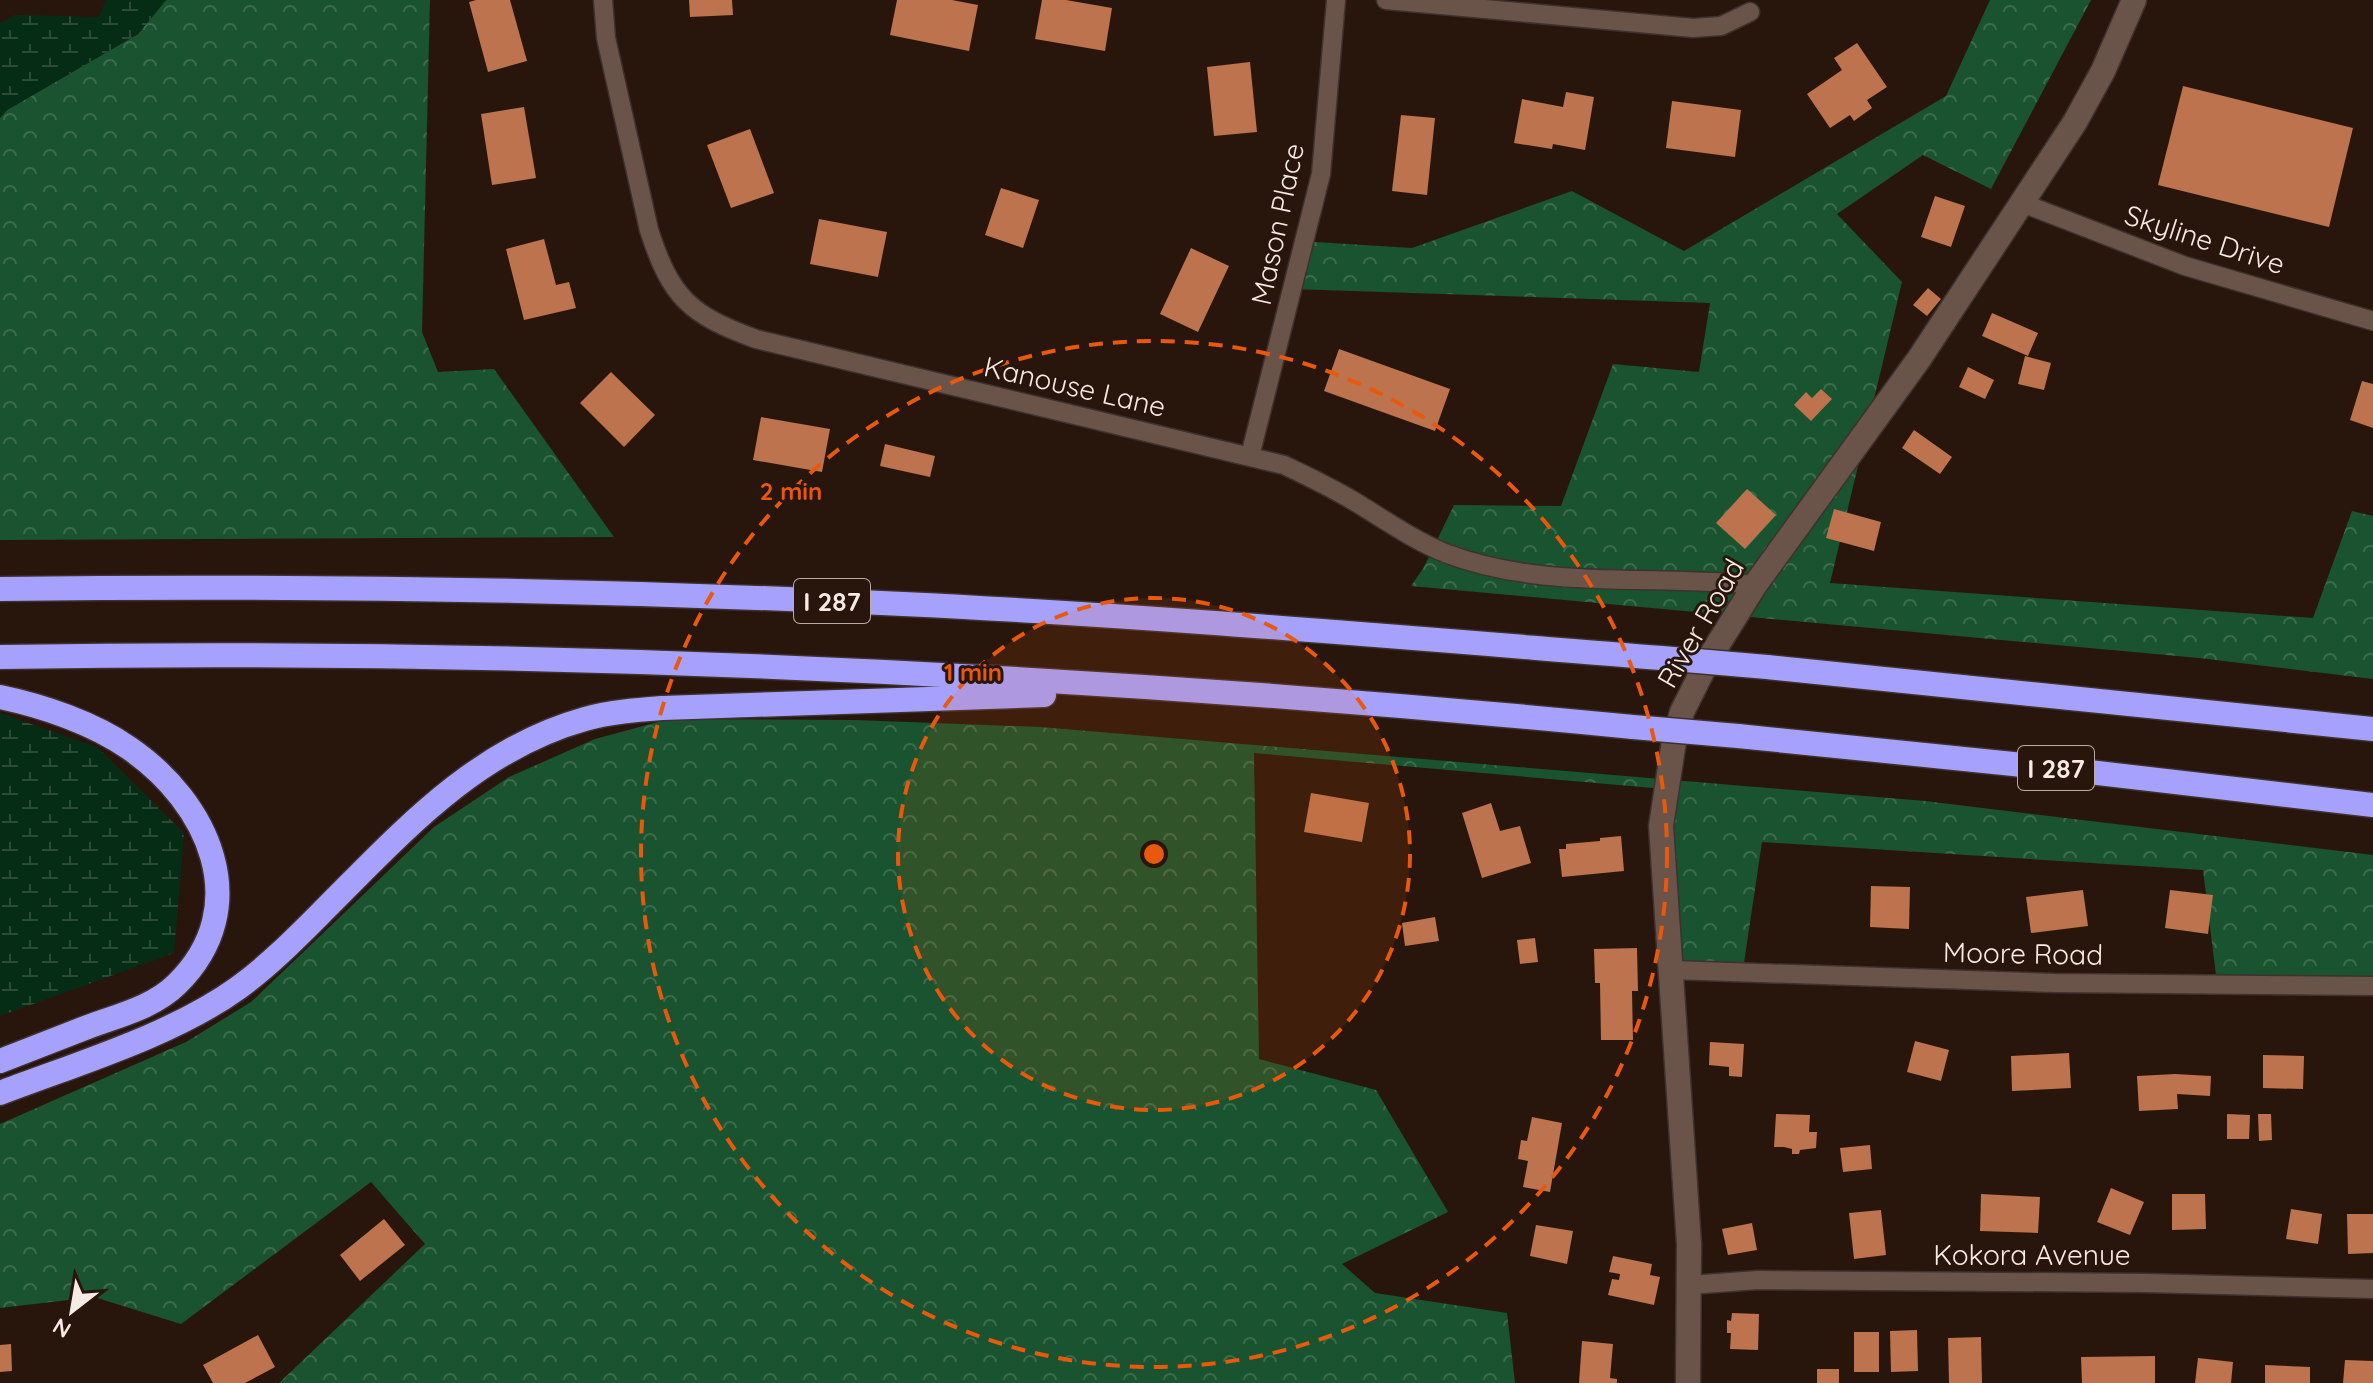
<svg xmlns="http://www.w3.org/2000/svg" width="2373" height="1383" viewBox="0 0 2373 1383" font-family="Quicksand,sans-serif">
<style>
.forest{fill:url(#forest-crowns)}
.wetland{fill:url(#wetland-marsh)}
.building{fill:#bc734e}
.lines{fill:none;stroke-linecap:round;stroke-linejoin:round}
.street-casing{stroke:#3e312e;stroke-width:21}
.secondary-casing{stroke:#3e312e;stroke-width:27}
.highway-casing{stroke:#3e312e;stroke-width:27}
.street{stroke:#6a5449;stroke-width:18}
.secondary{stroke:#6a5449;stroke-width:24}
.highway{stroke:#a7a1fe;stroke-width:24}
.highway-bridge-casing{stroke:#3e312e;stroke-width:27;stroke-linecap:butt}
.highway-bridge{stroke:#a7a1fe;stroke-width:24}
.ring{fill:none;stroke:#e8590c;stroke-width:4;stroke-dasharray:14 10}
.labels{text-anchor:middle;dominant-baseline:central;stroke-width:6;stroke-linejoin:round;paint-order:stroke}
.shield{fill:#28160d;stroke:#baaaa4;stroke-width:2}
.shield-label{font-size:26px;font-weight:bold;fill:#f8eae4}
.street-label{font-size:28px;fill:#f8eae4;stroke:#28160d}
.centre{fill:#e8590c;stroke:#28160d;stroke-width:4}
.ring-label{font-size:24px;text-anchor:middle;font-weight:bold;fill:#e8590c;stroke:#28160d;stroke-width:6;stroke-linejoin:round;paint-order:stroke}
</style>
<defs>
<pattern id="forest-crowns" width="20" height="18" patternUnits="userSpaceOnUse" patternTransform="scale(2)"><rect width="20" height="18" fill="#19532f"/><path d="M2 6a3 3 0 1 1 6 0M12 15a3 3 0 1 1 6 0" fill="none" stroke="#3b6c4d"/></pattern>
<pattern id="wetland-marsh" width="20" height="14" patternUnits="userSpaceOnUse" patternTransform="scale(2)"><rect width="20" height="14" fill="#052d15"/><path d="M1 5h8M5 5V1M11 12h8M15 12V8" fill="none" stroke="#2a4c37"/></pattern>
</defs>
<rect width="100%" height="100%" fill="#28160d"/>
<g class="forest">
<path d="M166 0H430L422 332 438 372 494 369 614 537 0 540V118L7 110 138 34Z"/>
<path d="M1990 0H2091L1991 189 1923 155 1837 214 1902 282 1830 583 2313 618 2352 511 2373 516V679L2199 658 1411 586 1424 567 1454 505 1561 506 1613 364 1699 372 1710 303 1292 289 1299 241 1412 248 1572 191 1684 251 1946 96Z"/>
<path d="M669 719 855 720 1040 727 1925 801 2373 855V988L2217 983 2203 870 1762 842 1744 963 1663 964 1653 788 1254 753 1259 1059 1376 1090 1448 1212 1342 1264 1375 1293 1507 1313 1515 1383H279L425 1244 371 1182 181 1324 94 1297 0 1308V1124L186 1042 251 1002 434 827 509 777 595 739Z"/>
</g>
<g class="wetland">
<path d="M106 0H166L138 34 7 110 0 118V23L15 15 99 17Z"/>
<path d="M0 713 97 747 184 833 174 953 0 1016Z"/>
</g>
<g class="building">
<path d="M476 0H510L527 61 488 72 469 2Z"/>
<path d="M689 0H732L733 15 690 17Z"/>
<path d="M897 0H952L978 5 969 51 890 35Z"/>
<path d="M1042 0H1066L1112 8 1105 51 1035 39Z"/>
<path d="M1857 43 1887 87 1867 100 1872 108 1854 121 1850 115 1830 128 1807 94 1842 70 1834 58Z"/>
<path d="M1250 62 1257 132 1214 136 1207 67Z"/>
<path d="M2183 86 2353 128 2329 227 2158 185Z"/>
<path d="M1566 92 1594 97 1585 150 1553 144 1552 149 1514 143 1522 99 1563 107Z"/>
<path d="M1672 101 1741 110 1735 157 1666 148Z"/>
<path d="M524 107 536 178 492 185 481 114Z"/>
<path d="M1401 115 1435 118 1427 195 1392 191Z"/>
<path d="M750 129 774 193 731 208 707 145Z"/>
<path d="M1001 188 1039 200 1023 248 985 235Z"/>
<path d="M1935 196 1965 206 1951 247 1921 237Z"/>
<path d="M819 219 887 232 878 277 810 264Z"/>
<path d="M544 239 556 285 569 282 576 308 524 320 506 249Z"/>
<path d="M1191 248 1229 266 1198 332 1160 314Z"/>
<path d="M1928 288 1941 299 1927 316 1913 305Z"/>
<path d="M1992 313 2038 333 2028 356 1982 336Z"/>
<path d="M1339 349 1450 389 1435 431 1324 391Z"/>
<path d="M2025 356 2051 363 2044 390 2018 384Z"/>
<path d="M1968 367 1994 380 1985 399 1959 387Z"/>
<path d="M611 372 655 415 624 447 580 403Z"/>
<path d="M2362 381 2373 384V428L2350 420Z"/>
<path d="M1821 389 1832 399 1811 421 1794 405 1806 392 1812 398Z"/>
<path d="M761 417 830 429 822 472 753 460Z"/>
<path d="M1914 430 1952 457 1940 474 1902 448Z"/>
<path d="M885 444 935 456 930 477 880 466Z"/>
<path d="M1747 489 1776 515 1745 549 1716 523Z"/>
<path d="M1834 509 1881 522 1874 551 1826 538Z"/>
<path d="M1311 793 1369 803 1362 842 1304 832Z"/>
<path d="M1491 803 1500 831 1520 826 1531 863 1482 878 1462 813Z"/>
<path d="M1621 836 1624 871 1562 877 1559 849H1566V844L1600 841V838Z"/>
<path d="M1871 886 1910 887 1909 929 1870 927Z"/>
<path d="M2083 890 2088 926 2031 933 2026 897Z"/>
<path d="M2170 890 2213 895 2208 934 2165 928Z"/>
<path d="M1435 917 1439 941 1405 946 1402 923Z"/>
<path d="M1535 938 1538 962 1520 964 1517 940Z"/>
<path d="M1637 948 1638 991H1632L1633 1040H1601L1600 983H1595L1594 949Z"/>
<path d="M1915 1041 1949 1050 1941 1081 1907 1072Z"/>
<path d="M1710 1042 1744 1044 1742 1077 1729 1076V1067L1709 1065Z"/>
<path d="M2069 1053 2071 1088 2012 1091 2011 1056Z"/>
<path d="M2263 1055 2304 1056 2303 1089 2263 1088Z"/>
<path d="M2175 1074 2211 1076 2210 1096 2177 1094 2178 1109 2139 1111 2137 1076Z"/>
<path d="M1776 1114 1810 1115 1809 1132H1817L1816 1148 1800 1150 1799 1154H1792V1149L1784 1147H1774Z"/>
<path d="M2227 1114 2250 1115 2249 1139H2227Z"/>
<path d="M2258 1114H2271L2272 1140 2259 1141Z"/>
<path d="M1532 1117 1562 1123 1550 1192 1523 1187 1528 1161 1518 1159 1521 1140 1527 1141Z"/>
<path d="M1870 1145 1872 1169 1843 1172 1840 1148Z"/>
<path d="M2111 1188 2144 1202 2130 1235 2097 1222Z"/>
<path d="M1981 1194 2040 1197 2038 1233 1980 1231Z"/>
<path d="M2172 1194H2205L2206 1229 2172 1230Z"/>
<path d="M2291 1209 2322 1214 2318 1244 2286 1239Z"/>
<path d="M1881 1210 1886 1255 1854 1259 1849 1213Z"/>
<path d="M2347 1214H2373V1253L2348 1254Z"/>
<path d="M384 1219 405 1245 360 1281 340 1255Z"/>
<path d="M1752 1223 1757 1250 1728 1255 1722 1229Z"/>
<path d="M1536 1225 1573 1231 1567 1264 1530 1256Z"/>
<path d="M1613 1256 1652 1264 1650 1275 1660 1277 1654 1305 1608 1295 1612 1279 1619 1280 1620 1274 1609 1272Z"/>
<path d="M1732 1313 1759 1314 1758 1350 1730 1349 1731 1333H1727V1320L1731 1321Z"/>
<path d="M1917 1330 1918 1371 1891 1372 1890 1331Z"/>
<rect x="1854" y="1332" width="25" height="40"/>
<path d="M258 1335 275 1367 245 1383H213L203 1365Z"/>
<path d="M1981 1337 1982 1383H1949L1948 1338Z"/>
<path d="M1582 1341 1613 1344 1610 1378 1617 1379V1383H1579Z"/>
<path d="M11 1344 12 1371 0 1372V1345Z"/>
<path d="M2155 1356V1383H2082L2081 1357Z"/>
<path d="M2198 1358 2233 1362 2231 1383H2195Z"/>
<path d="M2345 1360 2373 1361V1383H2343Z"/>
<path d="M2265 1365 2310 1367V1383H2265Z"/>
<rect x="1817" y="1369" width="22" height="14"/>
</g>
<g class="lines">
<g class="street-casing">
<g id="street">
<path d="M603 0 606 38 649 230C671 298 690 315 756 339L1284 465C1311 478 1339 491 1365 508 1391 524 1416 541 1445 553 1544 591 1653 574 1755 585"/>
<path d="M1386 0 1693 28 1721 26 1750 12"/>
<path d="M2022 203 2185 266 2373 321"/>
<path d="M1250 456 1321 174 1336 0"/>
<path d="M1673 970 2055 983 2373 986"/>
<path d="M1690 1285 1758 1280 2145 1283 2373 1289"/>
</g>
</g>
<g class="secondary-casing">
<path id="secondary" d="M1688 1383 1689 1244 1661 826 1674 741 1682 712 1708 660 1755 585 1919 359 2075 122 2103 71 2134 0"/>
</g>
<g class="highway-casing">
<g id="highway">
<path d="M0 589C301 585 602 590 903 604 1157 616 1409 638 1662 658"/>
<path d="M0 657C545 648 1090 674 1633 727"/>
<path d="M1767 667 2373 729"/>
<path d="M0 697C43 706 93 723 129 748 208 802 256 906 177 984 153 1008 116 1016 85 1028 56 1039 28 1050 0 1061"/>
<path d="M1738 736 2072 770 2373 805"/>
<path d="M0 1093C76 1064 173 1035 238 988 271 964 299 935 328 906 404 830 477 749 585 719 610 712 637 710 663 708L1044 695"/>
</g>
</g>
<use href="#street" class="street"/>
<use href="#secondary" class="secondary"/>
<use href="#highway" class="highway"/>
<g class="highway-bridge-casing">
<g id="highway-bridge">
<path d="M1662 658 1767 667"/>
<path d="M1633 727 1738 736"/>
</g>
</g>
<use href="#highway-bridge" class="highway-bridge"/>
</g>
<circle cx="1154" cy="854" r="256" fill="#e8590c" fill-opacity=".12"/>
<g class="ring">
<circle cx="1154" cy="854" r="256"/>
<circle cx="1154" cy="854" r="513"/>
</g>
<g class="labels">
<g class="shield">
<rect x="794" y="579" width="76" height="44" rx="6"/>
<rect x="2018" y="746" width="76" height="44" rx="6"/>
</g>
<g class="shield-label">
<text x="832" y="601">I 287</text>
<text x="2056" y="768">I 287</text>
</g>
<g class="street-label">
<text transform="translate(1277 224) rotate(-78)">Mason Place</text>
<text transform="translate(2205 239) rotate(18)">Skyline Drive</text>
<text transform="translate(1075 386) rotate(13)">Kanouse Lane</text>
<text transform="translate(1700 623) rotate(-60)">River Road</text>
<text transform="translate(2023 953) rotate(1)">Moore Road</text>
<text x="2032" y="1254">Kokora Avenue</text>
</g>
</g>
<circle cx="1154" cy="854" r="12" class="centre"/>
<g class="ring-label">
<text x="791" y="500">2 min</text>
<text x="973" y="681">1 min</text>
</g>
<g transform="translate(72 1311) rotate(211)" stroke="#28160d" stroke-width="6" paint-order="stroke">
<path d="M0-6L14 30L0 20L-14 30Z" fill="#f8eae4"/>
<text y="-12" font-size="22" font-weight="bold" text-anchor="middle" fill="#f8eae4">N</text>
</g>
</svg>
